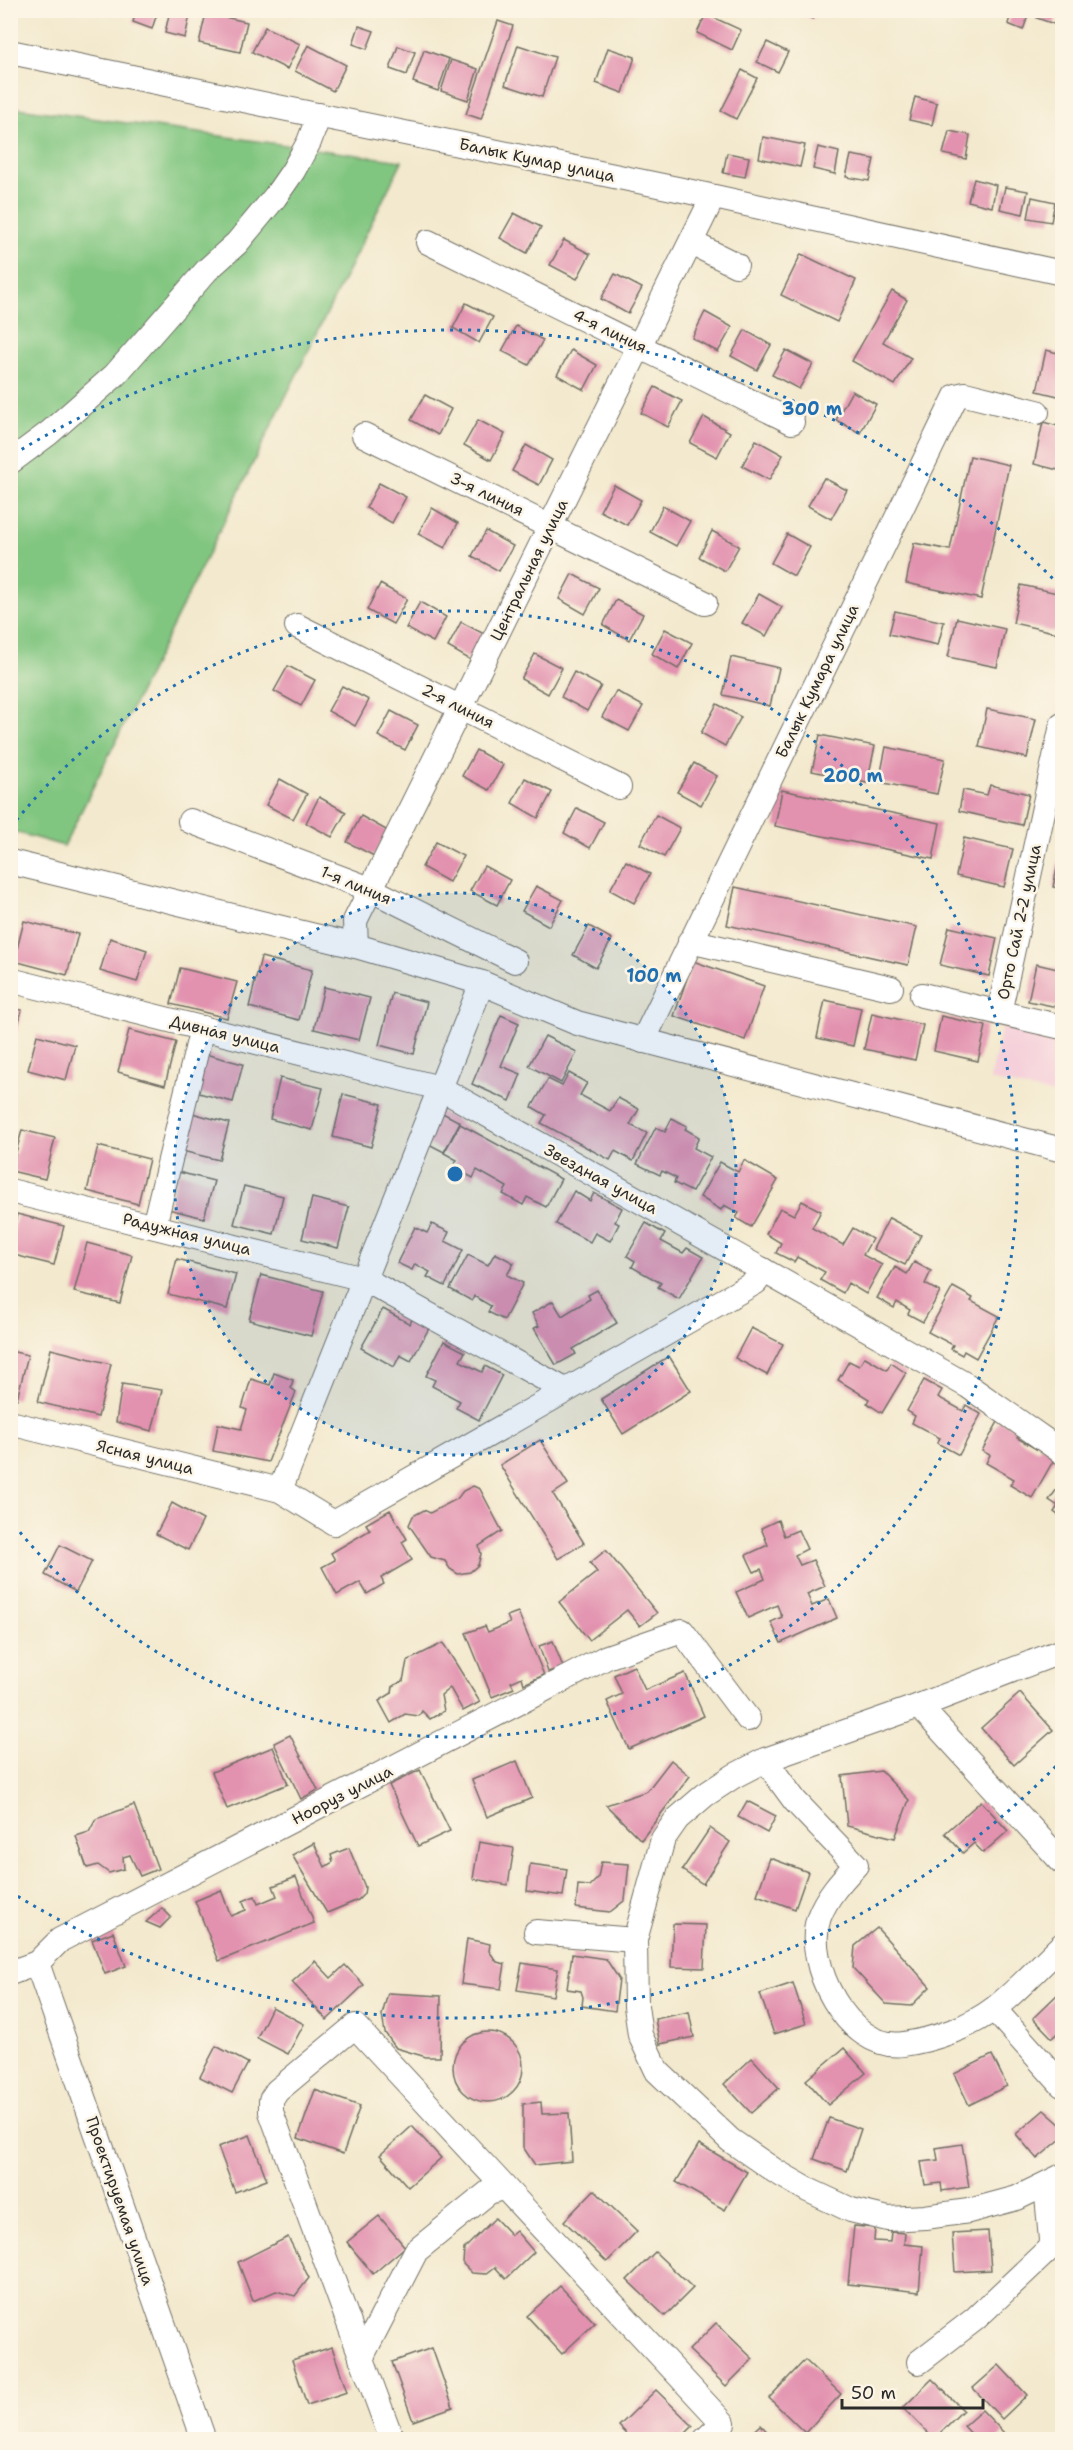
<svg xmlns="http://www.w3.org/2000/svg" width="1073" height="2450" viewBox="0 0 1073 2450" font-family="'Shantell Sans',sans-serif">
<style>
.built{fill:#f5cfda}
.green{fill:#81c680;stroke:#567856;stroke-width:1.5}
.building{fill:#e291af}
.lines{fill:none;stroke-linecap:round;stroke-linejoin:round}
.minor-casing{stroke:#716e64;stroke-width:26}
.minor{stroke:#fff;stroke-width:24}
.ring{fill:none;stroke:#1f6fb2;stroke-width:3;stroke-dasharray:3 6}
.labels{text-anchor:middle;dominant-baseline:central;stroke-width:5;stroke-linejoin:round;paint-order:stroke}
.street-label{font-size:16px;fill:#2b2b2b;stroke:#fcf5e5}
.centre{fill:#1f6fb2;stroke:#fcf5e5;stroke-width:3}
.ring-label{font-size:18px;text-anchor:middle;font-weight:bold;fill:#1f6fb2;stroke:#fcf5e5;stroke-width:5;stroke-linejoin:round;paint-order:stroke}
</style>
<rect width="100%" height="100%" fill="#fcf5e5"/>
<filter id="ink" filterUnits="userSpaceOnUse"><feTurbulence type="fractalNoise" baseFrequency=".0167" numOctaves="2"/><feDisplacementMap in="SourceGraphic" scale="12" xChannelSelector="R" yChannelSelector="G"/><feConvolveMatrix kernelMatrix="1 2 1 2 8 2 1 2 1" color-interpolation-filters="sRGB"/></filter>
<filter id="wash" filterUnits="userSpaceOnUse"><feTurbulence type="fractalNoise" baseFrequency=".008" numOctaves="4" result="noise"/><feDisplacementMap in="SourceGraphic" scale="24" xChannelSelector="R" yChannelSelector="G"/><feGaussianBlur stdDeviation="1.35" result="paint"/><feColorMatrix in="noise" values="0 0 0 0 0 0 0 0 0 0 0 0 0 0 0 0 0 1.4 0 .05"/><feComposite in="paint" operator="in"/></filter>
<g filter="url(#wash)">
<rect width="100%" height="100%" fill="#f3e9ce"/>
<path class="built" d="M1002 1027 1062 1041V1096L990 1080Z"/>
<path class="green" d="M11 107 402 161 64 846 11 831Z"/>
<g id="blocks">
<g class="building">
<path d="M136 10H158L152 29 133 22Z"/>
<path d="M170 10H191L185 38 165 33Z"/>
<path d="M792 10H816L813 19Z"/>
<path d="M1012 10H1030L1023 30 1008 24Z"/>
<path d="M1040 10H1059L1054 24 1037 18Z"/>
<path d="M206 13 247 22 240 52 199 43Z"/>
<path d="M706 14 741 30 732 50 697 33Z"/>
<path d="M498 21 513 26 481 119 466 114Z"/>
<path d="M359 26 374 31 367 49 353 44Z"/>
<path d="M265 27 300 44 287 69 252 52Z"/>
<path d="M767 42 788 52 778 72 757 62Z"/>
<path d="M308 45 346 65 333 91 295 71Z"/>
<path d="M518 45 555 57 542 97 505 85Z"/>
<path d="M398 46 415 52 407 75 390 69Z"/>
<path d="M608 48 635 57 623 93 596 83Z"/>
<path d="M424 50 449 59 438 91 413 82Z"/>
<path d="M451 60 478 69 468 100 441 91Z"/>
<path d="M742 70 757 78 736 119 721 111Z"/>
<path d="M915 97 937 103 932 125 909 120Z"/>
<path d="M949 131 970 135 966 159 943 154Z"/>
<path d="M763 137 805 145 800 167 759 158Z"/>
<path d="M818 147 839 152 835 174 813 169Z"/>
<path d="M727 153 749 157 745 177 723 173Z"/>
<path d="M851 155 874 159 869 181 846 177Z"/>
<path d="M974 179 996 185 992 207 968 201Z"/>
<path d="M1005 187 1028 191 1023 214 1000 209Z"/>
<path d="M1032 197 1055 202 1051 222 1028 218Z"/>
<path d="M514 213 541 227 527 253 500 238Z"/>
<path d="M564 240 590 254 577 279 550 265Z"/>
<path d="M801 254 856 280 837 322 781 295Z"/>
<path d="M615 274 642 288 628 314 601 299Z"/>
<path d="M892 291 907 300 883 342 911 358 895 385 852 361Z"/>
<path d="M466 303 493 317 479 343 453 328Z"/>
<path d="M705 312 732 327 718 352 692 338Z"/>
<path d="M516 326 543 340 529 365 502 351Z"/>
<path d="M745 330 771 345 757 370 731 356Z"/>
<path d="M571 350 597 365 584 390 557 375Z"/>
<path d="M786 350 813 364 799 389 772 375Z"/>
<path d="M1046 350 1062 354V397L1037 391Z"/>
<path d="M655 387 682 401 668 427 641 413Z"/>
<path d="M852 391 876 404 860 433 836 420Z"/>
<path d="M425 395 451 409 438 435 411 420Z"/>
<path d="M704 417 730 432 717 457 690 443Z"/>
<path d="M478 420 505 434 491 460 464 445Z"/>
<path d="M1043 422 1062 427V471L1034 464Z"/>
<path d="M756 440 783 455 769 480 742 466Z"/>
<path d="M526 445 552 460 539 485 512 471Z"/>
<path d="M970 456 1009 465 981 599 906 583 914 543 950 550Z"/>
<path d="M824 478 847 490 831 519 808 506Z"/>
<path d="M379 483 406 497 392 523 366 508Z"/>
<path d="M614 485 641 500 627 525 600 511Z"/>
<path d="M663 506 690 521 676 546 650 532Z"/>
<path d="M432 508 458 523 445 548 418 534Z"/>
<path d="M486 531 513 546 499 571 472 556Z"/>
<path d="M712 531 739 546 725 571 699 557Z"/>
<path d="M787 534 810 547 794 576 771 563Z"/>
<path d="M572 574 599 588 585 614 559 599Z"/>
<path d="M380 584 407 599 393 624 367 610Z"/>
<path d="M1021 585 1062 594V634L1013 623Z"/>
<path d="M759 594 782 607 766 636 742 623Z"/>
<path d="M616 600 643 614 629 640 603 625Z"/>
<path d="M420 602 446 617 433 642 406 628Z"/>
<path d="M895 611 944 622 938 645 889 634Z"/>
<path d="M957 618 1005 629 997 667 948 657Z"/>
<path d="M461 622 488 636 474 662 448 647Z"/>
<path d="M665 629 692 643 678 669 652 654Z"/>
<path d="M535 654 562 668 548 694 521 679Z"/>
<path d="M731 657 779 668 770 706 723 695Z"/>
<path d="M288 666 315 680 301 706 274 691Z"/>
<path d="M574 672 601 686 587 711 561 697Z"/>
<path d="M342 686 369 700 355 726 328 711Z"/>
<path d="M616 691 643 706 629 731 602 717Z"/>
<path d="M717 704 741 717 725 746 701 733Z"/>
<path d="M987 709 1036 719 1027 758 979 747Z"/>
<path d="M391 711 418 725 405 750 378 736Z"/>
<path d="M820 735 875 746 867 783 812 771Z"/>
<path d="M886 747 945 759 937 794 879 782Z"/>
<path d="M476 750 503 765 489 790 462 776Z"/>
<path d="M694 763 717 776 701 805 677 792Z"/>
<path d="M525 778 552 792 538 818 512 803Z"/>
<path d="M280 779 307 794 293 819 266 805Z"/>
<path d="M990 785 1029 794 1022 825 959 811 963 790 987 795Z"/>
<path d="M782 790 940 823 933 859 775 826Z"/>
<path d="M319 797 346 812 332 837 306 823Z"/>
<path d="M577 808 604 822 590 848 564 833Z"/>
<path d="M656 815 680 828 664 857 640 844Z"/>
<path d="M361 816 388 831 374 856 347 842Z"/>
<path d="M964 838 1013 849 1004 887 956 876Z"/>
<path d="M436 842 463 856 449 882 422 867Z"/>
<path d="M1059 859 1062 860V889L1053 887Z"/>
<path d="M626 861 650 874 634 903 610 890Z"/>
<path d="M484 866 510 880 497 905 470 891Z"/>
<path d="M536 886 563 900 549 926 522 911Z"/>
<path d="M735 887 917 927 908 965 727 925Z"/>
<path d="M24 921 78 934 67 975 14 961Z"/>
<path d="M589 926 612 939 596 968 573 955Z"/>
<path d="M949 927 997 938 989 976 940 965Z"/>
<path d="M110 938 147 950 137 982 100 971Z"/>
<path d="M261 957 312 970 299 1020 249 1007Z"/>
<path d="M693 961 764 986 745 1040 674 1016Z"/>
<path d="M1036 964 1062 970V1008L1028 1001Z"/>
<path d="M180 968 237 982 227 1018 171 1004Z"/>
<path d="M324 987 370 998 359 1040 314 1029Z"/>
<path d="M392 993 427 1002 414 1054 379 1045Z"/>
<path d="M825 1000 861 1008 853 1046 817 1038Z"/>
<path d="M10 1008 22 1010 11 1051H10Z"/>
<path d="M872 1013 923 1025 915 1060 864 1049Z"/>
<path d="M501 1015 519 1023 501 1066 521 1074 510 1101 472 1084Z"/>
<path d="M941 1016 986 1026 978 1061 934 1051Z"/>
<path d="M129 1030 176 1042 165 1085 118 1072Z"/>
<path d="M37 1035 75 1045 66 1080 28 1070Z"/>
<path d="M545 1036 577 1052 561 1083 529 1066Z"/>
<path d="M205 1054 243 1064 233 1102 195 1092Z"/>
<path d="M569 1073 587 1083 580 1095 610 1111 618 1098 639 1109 630 1125 647 1133 633 1161 615 1151 610 1160 541 1123 546 1115 532 1107 548 1079 562 1086Z"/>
<path d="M280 1078 323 1088 312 1130 270 1119Z"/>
<path d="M343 1094 382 1104 371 1147 333 1137Z"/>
<path d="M435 1109 460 1122 444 1152 419 1139Z"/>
<path d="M192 1113 229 1123 219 1160 182 1151Z"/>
<path d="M672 1118 687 1126 685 1129 699 1137 694 1148 711 1157 692 1192 674 1183 676 1178 662 1171 660 1175 637 1164 656 1127 665 1132Z"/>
<path d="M460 1124 561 1179 546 1207 527 1197 523 1205 503 1194 507 1187 477 1170 473 1178 453 1167 457 1160 444 1153Z"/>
<path d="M22 1130 55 1138 45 1179 11 1171Z"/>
<path d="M98 1146 149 1159 138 1204 87 1191Z"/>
<path d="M744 1160 778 1180 751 1227 736 1218 739 1213 724 1205 721 1210 700 1197 720 1162 738 1172Z"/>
<path d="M178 1172 214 1181 204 1218 168 1209Z"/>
<path d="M244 1186 283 1196 274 1234 234 1224Z"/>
<path d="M574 1191 590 1201 594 1193 622 1208 615 1222 619 1224 610 1241 595 1233 590 1242 556 1224Z"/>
<path d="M312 1198 349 1207 338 1248 302 1239Z"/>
<path d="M802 1201 821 1211 812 1228 843 1245 853 1228 872 1239 863 1255 882 1265 866 1294 848 1283 843 1293 820 1280 825 1272 797 1257 794 1262 776 1253 781 1243 766 1234 780 1208 794 1215Z"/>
<path d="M17 1214 64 1226 54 1265 10 1254V1242Z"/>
<path d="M889 1218 921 1235 905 1265 873 1249Z"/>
<path d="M646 1223 665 1234 661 1241 683 1253 687 1248 703 1257 679 1299 658 1287 661 1283 632 1267 635 1261 627 1256Z"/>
<path d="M432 1224 449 1232 445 1241 463 1250 445 1286 427 1277 430 1272 415 1264 412 1270 397 1263 415 1227 427 1233Z"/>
<path d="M87 1243 132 1255 120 1303 74 1292Z"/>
<path d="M495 1253 514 1263 507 1275 523 1283 504 1320 488 1312 491 1306 474 1296 472 1301 450 1289 468 1255 488 1265Z"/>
<path d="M177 1259 236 1274 227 1309 168 1294Z"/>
<path d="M914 1262 931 1271 925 1284 940 1292 923 1322 908 1314 910 1310 897 1302 894 1308 877 1298 895 1267 907 1274Z"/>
<path d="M261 1275 323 1291 311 1336 249 1320Z"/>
<path d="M953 1287 973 1298 971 1301 999 1316 976 1358 964 1351 962 1355 951 1349 953 1345 928 1332Z"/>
<path d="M597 1290 617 1323 573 1349 576 1354 556 1365 534 1328 539 1326 532 1313 553 1301 562 1316 590 1299 588 1295Z"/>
<path d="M383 1309 410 1324 412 1319 429 1328 411 1361 400 1355 394 1367 361 1348Z"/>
<path d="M751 1328 783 1344 767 1375 735 1358Z"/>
<path d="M444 1341 465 1352 460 1361 482 1372 485 1366 502 1375 479 1420 456 1408 460 1401 432 1386 435 1380 426 1376Z"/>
<path d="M51 1349 111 1364 98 1417 38 1402Z"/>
<path d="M10 1351 28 1355 17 1399 10 1398Z"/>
<path d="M669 1356 691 1391 623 1434 601 1399Z"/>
<path d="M865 1357 887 1370 891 1363 906 1373 882 1413 867 1403 869 1399 838 1380 849 1361 859 1366Z"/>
<path d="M274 1373 293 1380 291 1388 296 1392 268 1462 213 1451 218 1424 241 1429 247 1410 242 1408 251 1379 270 1385Z"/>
<path d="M924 1380 942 1390 938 1397 963 1411 966 1405 981 1414 959 1455 937 1443 940 1438 912 1423 915 1416 907 1411Z"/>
<path d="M122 1384 162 1390 152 1431 116 1422Z"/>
<path d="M999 1420 1021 1431 1017 1438 1038 1450 1041 1445 1057 1454 1032 1498 1010 1485 1014 1479 986 1463 990 1455 982 1451Z"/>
<path d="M540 1440 568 1484 553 1494 584 1543 558 1559 500 1465Z"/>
<path d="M1062 1482V1518L1054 1512 1058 1506 1049 1500Z"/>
<path d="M473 1486 480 1489 502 1531 479 1546 481 1554 478 1565 470 1572 458 1574 450 1569 445 1561 431 1557 409 1525 413 1516 424 1510 430 1513 457 1499 463 1491Z"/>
<path d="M172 1503 203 1520 188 1550 156 1534Z"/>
<path d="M390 1510 407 1539 402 1542 412 1560 381 1578 384 1584 367 1594 360 1582 337 1595 322 1567 335 1560 331 1553 370 1530 366 1524Z"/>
<path d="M778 1520 784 1536 798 1530 807 1549 795 1555 800 1565 813 1560 825 1586 807 1594 812 1606 829 1599 837 1618 781 1643 771 1622 782 1617 777 1605 748 1618 736 1592 765 1579 761 1569 754 1572 746 1555 768 1545 761 1528Z"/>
<path d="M60 1545 92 1561 76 1592 45 1575Z"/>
<path d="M606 1550 657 1613 640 1626 627 1610 589 1640 559 1602 597 1572 590 1563Z"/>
<path d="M518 1612 544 1675 524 1684 522 1677 511 1682 514 1688 492 1697 466 1633 485 1626 488 1632 510 1623 507 1616Z"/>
<path d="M553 1641 563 1667 548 1672 539 1646Z"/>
<path d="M443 1643 480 1702 463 1711 450 1688 441 1695 444 1711 430 1719 422 1711 419 1716 405 1714 391 1723 379 1701 392 1693 393 1686 403 1681 407 1661Z"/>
<path d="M634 1666 645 1690 685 1673 704 1716 629 1749 607 1701 622 1694 614 1675Z"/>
<path d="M1020 1693 1053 1730 1014 1765 981 1728Z"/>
<path d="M290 1735 318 1790 301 1799 274 1743Z"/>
<path d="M273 1747 288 1784 227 1809 212 1772Z"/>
<path d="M671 1760 690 1776 641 1840 606 1805 647 1791Z"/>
<path d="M517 1761 532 1798 487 1817 472 1780Z"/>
<path d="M420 1770 450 1831 418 1846 389 1785Z"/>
<path d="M881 1771 909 1800 895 1838 847 1826 842 1776Z"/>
<path d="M747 1801 776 1816 767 1833 738 1817Z"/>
<path d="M981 1801 1008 1831 983 1853 974 1843 963 1853 945 1833Z"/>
<path d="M134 1805 158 1869 140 1876 130 1855 123 1857 124 1869 109 1873 98 1865 87 1868 76 1836 89 1832 96 1819Z"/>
<path d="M710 1828 730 1842 703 1884 682 1870Z"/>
<path d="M479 1842 514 1848 508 1885 473 1879Z"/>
<path d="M314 1843 325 1867 333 1862 331 1855 349 1848 365 1887 364 1894 358 1900 327 1913 292 1855Z"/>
<path d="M770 1858 808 1872 795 1909 757 1895Z"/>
<path d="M601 1862 629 1864 625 1900 610 1912 576 1908 578 1885 590 1886 598 1878Z"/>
<path d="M530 1864 567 1869 563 1896 527 1891Z"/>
<path d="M296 1877 314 1923 219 1961 195 1901 221 1890 231 1916 246 1910 243 1901 255 1896 258 1904 277 1896 273 1886Z"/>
<path d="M162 1908 171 1917 160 1928 146 1922Z"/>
<path d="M673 1924 706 1925 704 1968 671 1967Z"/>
<path d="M877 1928 930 1987 911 2006 886 2004 853 1968 855 1946Z"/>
<path d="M113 1932 126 1966 105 1974 92 1940Z"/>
<path d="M467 1939 490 1944 489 1951 497 1962 505 1964 501 1989 461 1984Z"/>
<path d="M572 1954 606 1959 619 1979 615 2011 582 2006 583 1997 581 1991 567 1989Z"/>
<path d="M315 1961 331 1978 345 1965 364 1985 327 2020 292 1982Z"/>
<path d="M522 1963 558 1969 553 1996 517 1990Z"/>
<path d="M793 1983 806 2024 774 2034 760 1994Z"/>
<path d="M1062 1990V2029L1052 2038 1033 2018Z"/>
<path d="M388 1993 441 1996 440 2057H426L396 2048 385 2033 382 2015Z"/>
<path d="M272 2007 304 2024 288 2054 257 2038Z"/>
<path d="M689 2012 694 2037 660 2044 655 2019Z"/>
<circle cx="488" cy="2067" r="35"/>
<path d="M216 2046 248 2063 232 2093 200 2077Z"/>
<path d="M844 2048 866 2073 828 2105 806 2080Z"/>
<path d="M992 2055 1007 2086 969 2105 954 2074Z"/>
<path d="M752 2058 779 2088 751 2113 724 2084Z"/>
<path d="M315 2090 360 2106 343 2154 298 2138Z"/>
<path d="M541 2102 542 2114 569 2113 572 2161 535 2165 523 2147V2104Z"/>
<path d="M1044 2110 1062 2126V2138L1037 2159 1016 2134Z"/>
<path d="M829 2118 861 2129 847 2171 814 2159Z"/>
<path d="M412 2126 441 2158 408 2187 380 2155Z"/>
<path d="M250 2135 267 2180 235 2192 218 2147Z"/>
<path d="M699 2144 747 2172 725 2210 676 2182Z"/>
<path d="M962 2144 969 2187 942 2191 941 2183 925 2185 921 2162 938 2160 936 2148Z"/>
<path d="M594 2190 637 2231 607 2262 564 2221Z"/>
<path d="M379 2216 405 2247 373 2274 347 2242Z"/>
<path d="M495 2218 511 2235 516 2231 534 2252 506 2279 495 2267 486 2274 472 2273 463 2264 464 2249Z"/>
<path d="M854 2226 875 2228 874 2241 890 2242 891 2232 905 2233 904 2244 923 2246 919 2292 848 2284Z"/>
<path d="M988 2231 991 2270 955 2272 952 2233Z"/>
<path d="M288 2237 309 2278 295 2296 276 2291 253 2301 238 2262Z"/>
<path d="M655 2252 693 2288 665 2316 627 2280Z"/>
<path d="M560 2286 595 2323 562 2354 527 2316Z"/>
<path d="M716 2323 753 2359 726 2386 689 2350Z"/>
<path d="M332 2347 347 2392 307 2405 292 2360Z"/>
<path d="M432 2348 453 2407 413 2421 392 2362Z"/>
<path d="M805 2360 841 2394 805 2433 769 2398Z"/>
<path d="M999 2365 1027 2395 1002 2419 973 2388Z"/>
<path d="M932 2379 963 2410 934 2439 903 2408Z"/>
<path d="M656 2390 693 2426 679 2440H633L619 2426Z"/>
<path d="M982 2410 1004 2433 997 2440H977L964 2426Z"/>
<path d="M761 2425 775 2440H745Z"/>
</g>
</g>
</g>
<g filter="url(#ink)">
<use href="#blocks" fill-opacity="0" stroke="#716e64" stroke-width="1.5"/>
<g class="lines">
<g class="minor-casing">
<g id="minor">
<path d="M10 52 687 191 1062 273"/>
<path d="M428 242 792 422"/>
<path d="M692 243 736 265"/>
<path d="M364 435 705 603"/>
<path d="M10 462 49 433 115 375 207 270 237 243 275 197 293 171 309 142 319 115"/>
<path d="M297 626 619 787"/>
<path d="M190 821 370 889 515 961"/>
<path d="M10 862 356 946 482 983 577 1023 1062 1150"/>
<path d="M690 941 891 988"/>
<path d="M356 946 355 921 713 197"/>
<path d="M10 980 440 1088 968 1386 1062 1452"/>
<path d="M922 995 1062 1027"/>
<path d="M999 1013 1062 725"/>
<path d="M643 1041 956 396 965 394 1037 412"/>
<path d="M10 1191 364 1279 565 1390"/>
<path d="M154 1226 202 1028"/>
<path d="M10 1423 280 1490 334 1523 756 1282 763 1270"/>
<path d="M280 1490 482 983"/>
<path d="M1062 1651 919 1706 765 1760 734 1776 705 1795 677 1819 663 1839 635 1940 636 2006 640 2035 657 2071 730 2140 775 2171 808 2190 851 2210 888 2219 925 2217 969 2211 1017 2198 1062 2176"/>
<path d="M919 1706 1062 1862"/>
<path d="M765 1760 795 1801 856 1865C841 1881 827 1896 819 1917 803 1962 848 2052 903 2044 934 2040 970 2027 995 2008 1019 1989 1040 1966 1062 1945"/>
<path d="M536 1932 635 1940"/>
<path d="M37 1963 204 2440"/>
<path d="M10 1973 37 1963 60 1940 607 1657 682 1631 748 1719"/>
<path d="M994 2009 1062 2085"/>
<path d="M361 2358 416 2251 489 2192 502 2188"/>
<path d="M919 2362 975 2319 1050 2248 1051 2240 1046 2185"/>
<path d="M392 2440 271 2112V2100L277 2091 355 2026 723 2423 705 2440"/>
</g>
</g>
<use href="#minor" class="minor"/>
</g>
</g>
<circle cx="455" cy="1174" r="281" fill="#1f6fb2" fill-opacity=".12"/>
<g class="ring">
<circle cx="455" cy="1174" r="281"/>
<path d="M11 827A563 563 0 1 1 11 1521"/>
<path d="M1062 1760A844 844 0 0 1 14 1894M14 454A844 844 0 0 1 1062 588"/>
</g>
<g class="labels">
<g class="street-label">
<text transform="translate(537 160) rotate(12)">Балык Кумар улица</text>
<text transform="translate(610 331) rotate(26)">4-я линия</text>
<text transform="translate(487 494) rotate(26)">3-я линия</text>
<text transform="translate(529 570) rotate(-64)">Центральная улица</text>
<text transform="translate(817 681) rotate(-64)">Балык Кумара улица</text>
<text transform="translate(458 706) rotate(27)">2-я линия</text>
<text transform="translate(356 885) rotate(23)">1-я линия</text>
<text transform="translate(1019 922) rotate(-78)">Орто Сай 2-2 улица</text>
<text transform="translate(225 1034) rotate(14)">Дивная улица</text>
<text transform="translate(601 1179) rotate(29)">Звездная улица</text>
<text transform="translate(187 1234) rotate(14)">Радужная улица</text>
<text transform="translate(145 1457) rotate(14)">Ясная улица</text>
<text transform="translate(342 1795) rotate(-27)">Нооруз улица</text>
<text transform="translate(120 2201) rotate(71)">Проектируемая улица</text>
</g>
</g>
<circle cx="455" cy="1174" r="9" class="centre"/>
<g class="ring-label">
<text x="812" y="415">300 m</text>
<text x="853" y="782">200 m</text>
<text x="654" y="982">100 m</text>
</g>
<rect width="1073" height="2450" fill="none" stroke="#fcf5e5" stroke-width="36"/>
<path d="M842 2399v9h141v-9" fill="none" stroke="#2b2b2b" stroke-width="3"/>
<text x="851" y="2399" font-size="18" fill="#2b2b2b" stroke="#fcf5e5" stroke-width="4.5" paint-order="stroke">50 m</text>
</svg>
